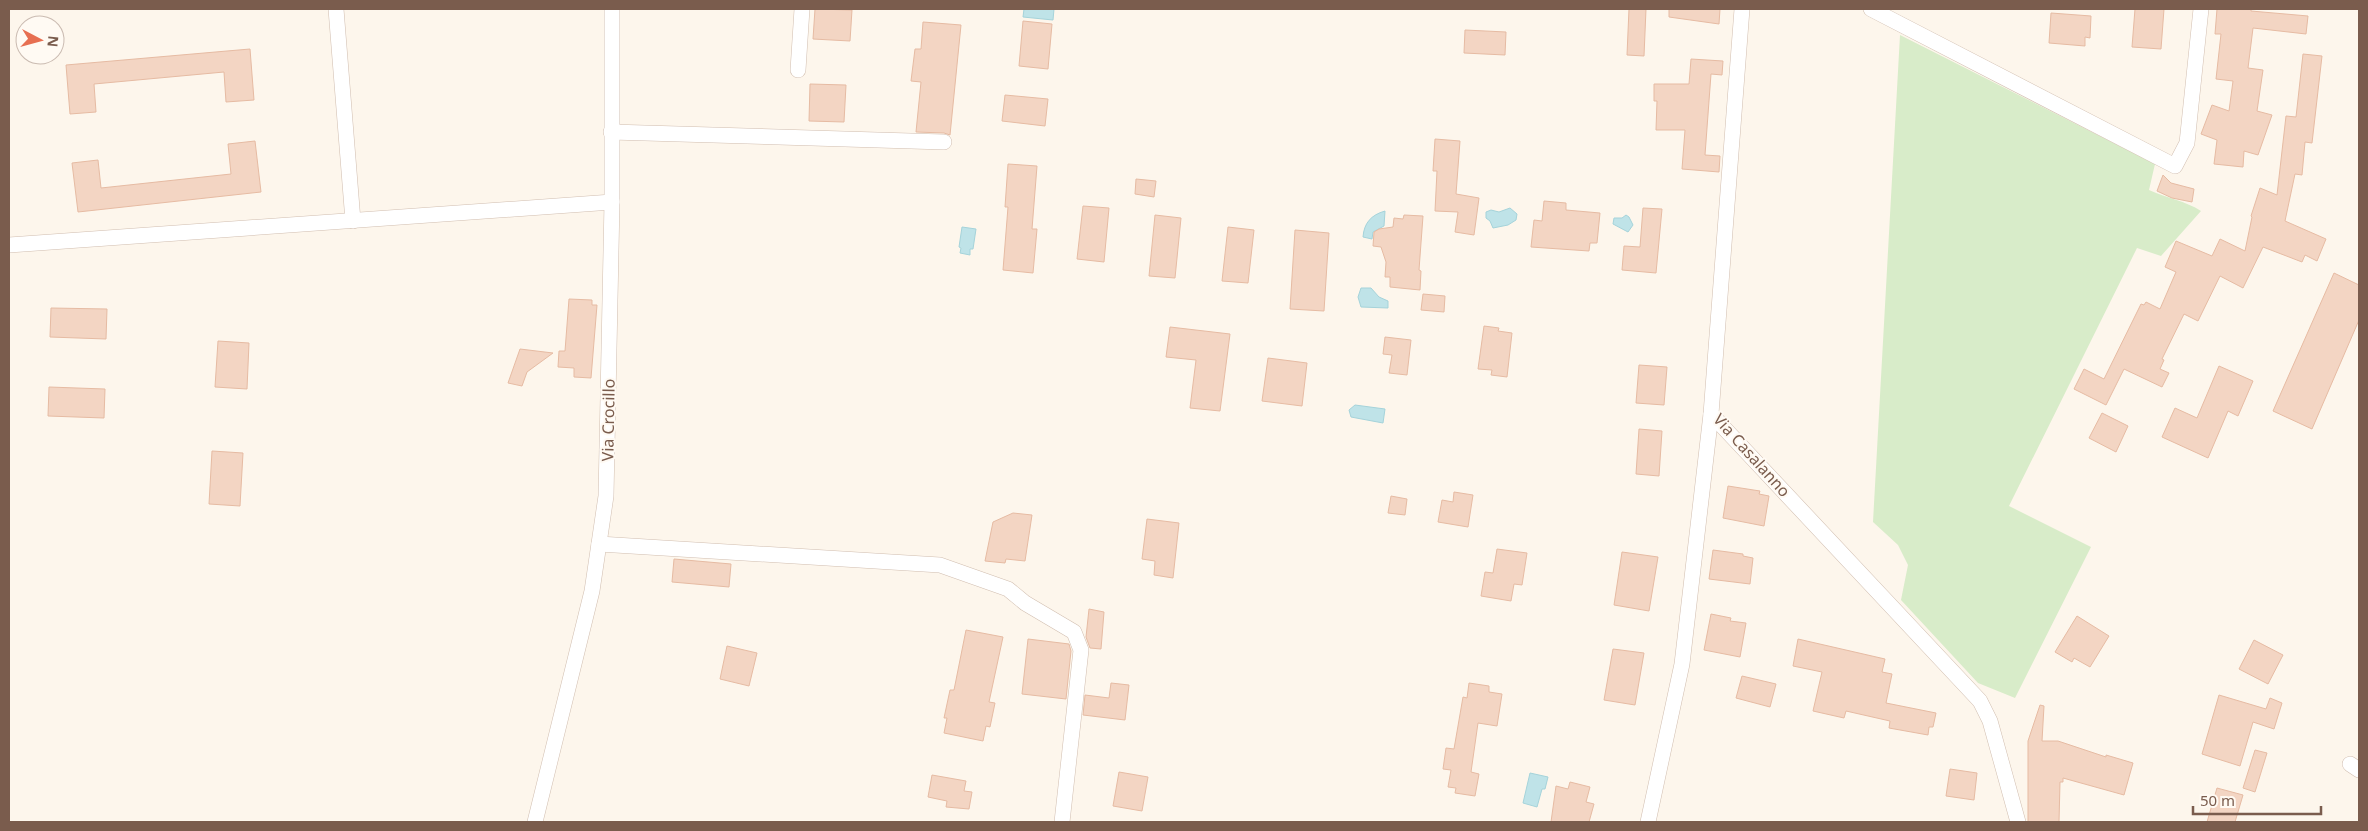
<svg xmlns="http://www.w3.org/2000/svg" width="2368" height="831" viewBox="0 0 2368 831" font-family="'Noto Sans',sans-serif">
<style>
.green{fill:#d8ecc9}
.water{fill:#bfe3e8;stroke:#a5d3da}
.building{fill:#f3d5c3;stroke:#e6bba3}
.lines{fill:none;stroke-linecap:round;stroke-linejoin:round}
.minor-casing{stroke:#d1beb0;stroke-width:16}
.minor{stroke:#fff;stroke-width:15}
.labels{text-anchor:middle;dominant-baseline:central;stroke-width:4;stroke-linejoin:round;paint-order:stroke}
.street-label{font-size:16px;fill:#7a5c4d;stroke:#fffaf3}
</style>
<rect width="100%" height="100%" fill="#fdf6ec"/>
<path class="green" d="M1900 35 2155 164 2149 190C2166 198 2186 201 2201 211L2161 256 2137 248 2009 506 2091 547 2015 698 1978 683 1901 600 1908 565 1898 545 1873 522Z"/>
<g class="water">
<path d="M1024 9H1054L1053 20 1023 17Z"/>
<path d="M1510 208 1517 214 1516 220 1508 225 1493 228 1490 221 1486 218V212L1491 210 1499 212Z"/>
<path d="M1385 211 1384 226 1373 232 1372 239 1363 237C1364 223 1371 215 1385 211Z"/>
<path d="M1626 215 1629 217 1633 225 1628 232 1613 224 1614 218H1622Z"/>
<path d="M962 227 976 229 973 249H970V255L960 253 961 248 959 247Z"/>
<path d="M1361 288H1371L1379 297 1388 301V308L1361 307 1358 297Z"/>
<path d="M1355 405 1385 409 1383 423 1351 417 1349 410Z"/>
<path d="M1530 773 1548 777 1545 789H1542L1537 807 1523 803Z"/>
</g>
<g class="building">
<path d="M815 9 852 10 850 41 813 39Z"/>
<path d="M1629 9H1646L1644 56 1627 55Z"/>
<path d="M1669 9H1720L1719 24 1669 17Z"/>
<path d="M2135 9H2164L2161 49 2132 47Z"/>
<path d="M2217 9H2251V11L2308 16 2306 34 2253 28 2248 68 2263 70 2257 111 2272 115 2258 155 2244 151 2243 167 2214 164 2217 140 2201 134 2212 105 2229 111 2233 81 2216 79 2221 34H2215Z"/>
<path d="M2051 13 2091 16 2090 38 2085 37V46L2049 43Z"/>
<path d="M1023 21 1052 24 1048 69 1019 66Z"/>
<path d="M923 22 961 25 950 135 944 133 916 132 921 82 911 81 915 49H921Z"/>
<path d="M1465 30 1506 32 1505 55 1464 53Z"/>
<path d="M250 49 254 100 226 102 224 72 94 84 96 112 70 114 66 65Z"/>
<path d="M2303 54 2322 56 2312 143 2305 142 2302 175 2295 174 2285 221 2326 239 2317 261 2305 255 2302 262 2263 247 2243 288 2220 276 2198 321 2184 314 2162 359 2164 360 2160 369 2169 373 2162 387 2124 369 2106 405 2074 389 2084 369 2104 379 2141 304 2144 305 2146 302 2160 309 2176 272 2165 267 2176 241 2212 256 2220 239 2245 251 2252 217 2251 216 2260 188 2277 195 2286 116 2296 117Z"/>
<path d="M1691 59 1723 61 1722 75 1711 74 1705 155 1720 156 1719 172 1682 169 1685 130H1656L1657 101H1654V84H1689Z"/>
<path d="M810 84 846 85 844 122 809 121Z"/>
<path d="M1005 95 1048 99 1045 126 1002 121Z"/>
<path d="M1435 139 1460 141 1456 194 1479 198 1474 235 1455 232 1458 212 1435 211 1437 171H1433Z"/>
<path d="M255 141 261 192 78 212 72 163 98 160 101 188 231 174 228 144Z"/>
<path d="M1008 164 1037 166 1032 229H1037L1033 273 1003 270 1008 207H1005Z"/>
<path d="M2163 175 2171 183 2194 189 2192 202 2172 198 2157 191Z"/>
<path d="M1136 179 1156 181 1154 197 1135 194Z"/>
<path d="M1544 201 1566 203V210L1600 213 1597 243H1590L1589 251 1531 247 1534 220 1542 221Z"/>
<path d="M1083 206 1109 208 1104 262 1077 259Z"/>
<path d="M1643 208 1662 209 1656 273 1622 270 1624 246 1640 247Z"/>
<path d="M1155 215 1181 218 1175 278 1149 276Z"/>
<path d="M1404 215 1423 216 1419 270 1421 271 1420 290 1390 287V277H1385L1386 262 1381 247 1373 246 1374 232 1379 229 1393 227 1394 218 1403 219Z"/>
<path d="M1228 227 1254 230 1248 283 1222 281Z"/>
<path d="M1295 230 1329 233 1324 311 1290 309Z"/>
<path d="M2334 273 2359 285V320L2312 429 2273 411Z"/>
<path d="M1423 294 1445 296 1444 312 1421 310Z"/>
<path d="M569 299 592 300V305H597L591 378 574 377V368L558 367 559 351H565Z"/>
<path d="M51 308 107 309 106 339 50 337Z"/>
<path d="M1484 326 1499 328 1498 331 1512 333 1507 377 1491 375 1492 370 1478 369Z"/>
<path d="M1170 327 1230 334 1220 411 1190 408 1196 360 1166 357Z"/>
<path d="M1385 337 1411 340 1407 375 1389 373 1392 355 1383 354Z"/>
<path d="M218 341 249 343 247 389 215 387Z"/>
<path d="M520 349 553 353 527 372 522 386 508 383Z"/>
<path d="M1268 358 1307 363 1302 406 1262 401Z"/>
<path d="M1639 365 1667 367 1664 405 1636 403Z"/>
<path d="M2219 366 2253 381 2238 416 2228 411 2208 458 2162 437 2175 408 2197 418Z"/>
<path d="M49 387 105 389 104 418 48 416Z"/>
<path d="M2102 413 2128 426 2116 452 2089 438Z"/>
<path d="M1639 429 1662 431 1659 476 1636 474Z"/>
<path d="M212 451 243 453 240 506 209 504Z"/>
<path d="M1728 486 1760 491 1759 494 1769 496 1764 526 1723 518Z"/>
<path d="M1454 492 1473 495 1468 527 1438 522 1442 500 1453 502Z"/>
<path d="M1391 496 1407 499 1405 515 1388 513Z"/>
<path d="M1013 513 1032 515 1025 561 1006 559 1005 563 985 561 993 522Z"/>
<path d="M1147 519 1179 523 1173 578 1154 575 1155 561 1142 559Z"/>
<path d="M1497 549 1527 553 1522 585 1514 584 1511 601 1481 596 1485 572 1493 573Z"/>
<path d="M1713 550 1743 554V556L1753 558 1750 584 1709 579Z"/>
<path d="M1622 552 1658 557 1649 611 1614 605Z"/>
<path d="M674 559 731 564 729 587 672 582Z"/>
<path d="M1089 609 1104 612 1101 649 1090 648 1086 637Z"/>
<path d="M1711 614 1731 618 1730 621 1746 623 1740 657 1704 650Z"/>
<path d="M2077 616 2109 636 2090 667 2074 658 2072 662 2055 652Z"/>
<path d="M966 630 1003 637 989 702 995 703 990 727 986 726 983 741 944 733 947 718H944L950 690H954Z"/>
<path d="M1028 639 1069 644 1071 651 1066 699 1022 694Z"/>
<path d="M1798 639 1885 659 1882 672 1892 674 1886 703 1936 713 1933 727H1929L1928 735 1889 728 1890 721 1846 711 1844 718 1813 711 1822 672 1793 666Z"/>
<path d="M2254 640 2283 655 2268 684 2239 669Z"/>
<path d="M727 646 757 653 749 686 720 679Z"/>
<path d="M1613 649 1644 653 1635 705 1604 700Z"/>
<path d="M1742 676 1776 684 1770 707 1736 698Z"/>
<path d="M1111 683 1129 685 1125 720 1083 715 1085 695 1109 698Z"/>
<path d="M1469 683 1489 686V692L1502 694 1497 726 1478 723 1471 772 1479 774 1475 796 1455 793 1456 788 1448 787 1451 770 1443 769 1446 748 1454 749 1463 697 1467 698Z"/>
<path d="M2219 695 2266 709 2270 698 2282 703 2274 729 2253 722 2240 766 2202 754Z"/>
<path d="M2040 705 2044 706 2042 741H2058L2106 757V755L2133 763 2124 795 2063 778V782H2060L2059 822H2028V741Z"/>
<path d="M2255 750 2267 753 2255 792 2243 788Z"/>
<path d="M1950 769 1977 773 1974 800 1946 796Z"/>
<path d="M1119 772 1148 777 1142 811 1113 806Z"/>
<path d="M932 775 966 781 964 791 972 792 969 809 946 807 947 801 928 797Z"/>
<path d="M1570 782 1590 787 1586 802 1594 804 1589 822H1551L1556 786 1568 789Z"/>
<path d="M2217 788 2243 795 2235 822H2207Z"/>
</g>
<g class="lines">
<g class="minor-casing">
<g id="minor">
<path d="M336 9 353 221"/>
<path d="M1742 9 1711 414 1980 701 1990 721 2018 822"/>
<path d="M1871 9 2175 166 2187 143 2201 9"/>
<path d="M798 70 802 9"/>
<path d="M611 132 944 142"/>
<path d="M9 245 612 202"/>
<path d="M599 544 940 565 1008 589 1025 603 1074 632 1081 650 1062 822"/>
<path d="M2350 764 2359 770"/>
<path d="M535 822 592 591 606 496 612 202V9"/>
<path d="M1648 822 1682 664 1711 414"/>
</g>
</g>
<use href="#minor" class="minor"/>
</g>
<g class="labels">
<g class="street-label">
<text transform="translate(608 420) rotate(-89)">Via Crocillo</text>
<text transform="translate(1752 455) rotate(48)">Via Casalanno</text>
</g>
</g>
<rect width="2368" height="831" fill="none" stroke="#7a5c4d" stroke-width="20"/>
<g transform="translate(40 40) rotate(96)"><circle r="24" fill="#fffaf3" stroke="#cabbb1"/>
<path d="M0-4L9 19L0 12L-9 19Z" fill="#e76f51"/>
<text y="-8" font-size="14" font-weight="bold" text-anchor="middle" fill="#7a5c4d">N</text>
</g>
<path d="M2193 806v8h128v-8" fill="none" stroke="#7a5c4d" stroke-width="2.5"/>
<text x="2200" y="806" font-size="15" fill="#7a5c4d" stroke="#fffaf3" stroke-width="4" paint-order="stroke">50 m</text>
</svg>
